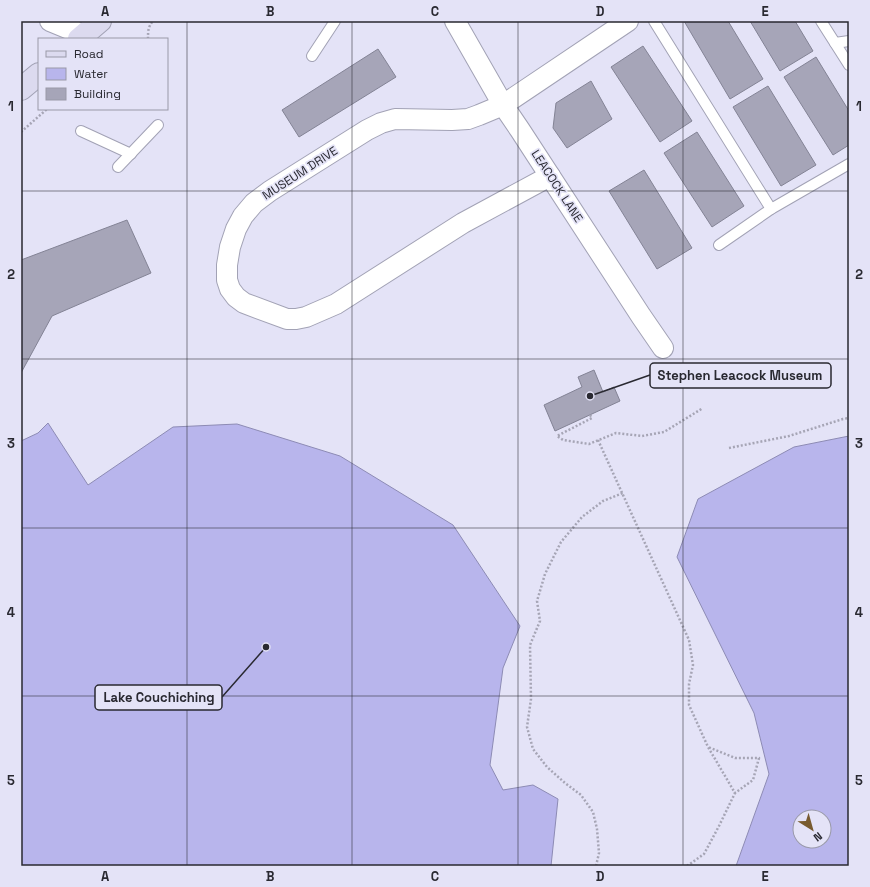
<svg xmlns="http://www.w3.org/2000/svg" width="870" height="887" viewBox="0 0 870 887" font-family="'Space Grotesk',sans-serif">
<style>
.water{fill:#b8b5ec;stroke:#8d8bb4;fill-rule:evenodd}
.building{fill:#a6a5b8;stroke:#838395}
.lines{fill:none;stroke-linecap:round;stroke-linejoin:round}
.lane-casing{stroke:#a2a2b5;stroke-width:12}
.street-casing{stroke:#a2a2b5;stroke-width:22}
.secondary-casing{stroke:#a2a2b5;stroke-width:24}
.path{stroke:#a6a5b5;stroke-width:2.5;stroke-dasharray:2 2;stroke-linecap:butt}
.lane{stroke:#fff;stroke-width:10}
.street{stroke:#fff;stroke-width:20}
.secondary{stroke:#dcdaef;stroke-width:22}
.grid{fill:none;stroke:#292931;stroke-width:1;stroke-opacity:0.55}
.labels{text-anchor:middle;dominant-baseline:central;stroke-width:3.5;stroke-linejoin:round;paint-order:stroke}
.street-label{font-size:12px;fill:#292931;stroke:#e4e3f7}
.leader{fill:none;stroke:#292931;stroke-width:1.5}
.callout-dot{fill:#292931;stroke:#e4e3f7;stroke-width:1.5}
.callout{fill:#e4e3f7;stroke:#292931;stroke-width:1.5}
.callout-label{font-size:13px;text-anchor:middle;font-weight:bold;fill:#292931}
.neatline{fill:none;stroke:#292931;stroke-width:1.5}
.grid-label{font-size:13px;text-anchor:middle;font-weight:bold;fill:#292931}
</style>
<rect width="100%" height="100%" fill="#e4e3f7"/>
<g class="water">
<path d="M48 423 88 485 173 427 237 424 340 456 453 525 520 626 503 668 490 765 503 790 533 785 558 799 551 866H21V441L38 433Z"/>
<path d="M849 436V866H736L769 774 754 713 677 557 698 499 794 447ZM800 817H824V841H800Z"/>
</g>
<g class="building">
<path d="M684 21H728L763 79 730 99Z"/>
<path d="M750 21H795L813 51 780 71Z"/>
<path d="M643 46 692 121 660 142 611 67Z"/>
<path d="M378 49 396 77 299 137 282 110Z"/>
<path d="M816 57 849 111V145L833 155 784 77Z"/>
<path d="M591 81 612 119 567 148 553 128 556 103Z"/>
<path d="M768 86 816 165 781 186 733 107Z"/>
<path d="M697 132 744 206 712 227 664 153Z"/>
<path d="M644 170 692 248 657 269 609 191Z"/>
<path d="M127 220 151 273 52 316 21 373V260Z"/>
<path d="M594 370 603 392 614 387 620 401 555 431 544 405 582 387 578 377Z"/>
</g>
<g class="lines">
<g class="lane-casing">
<g id="lane">
<path d="M654 21 771 209"/>
<path d="M821 21 849 65"/>
<path d="M835 43 849 41"/>
<path d="M312 56 335 21"/>
<path d="M81 131 131 154"/>
<path d="M118 167 158 125"/>
<path d="M719 245 771 209 849 164"/>
</g>
</g>
<g class="street-casing">
<g id="street">
<path d="M50 21 84 35"/>
<path d="M455 21 503 105 520 130 641 316 663 348"/>
<path d="M550 176 463 223 336 304 306 317 296 319H287L244 303 236 297 230 289 227 280V265L230 247 236 229 243 216 254 203 270 191 367 130 381 123 395 119 452 120 468 119 479 115 503 105 628 21"/>
</g>
</g>
<g class="secondary-casing">
<g id="secondary">
<path d="M79 39 100 21"/>
<path d="M21 89 39 74"/>
</g>
</g>
<g class="path">
<path d="M148 39C148 31 148 27 153 21"/>
<path d="M21 132 47 109"/>
<path d="M590 415 592 418 557 436 563 440 589 444 616 433 642 436 664 432 703 408"/>
<path d="M598 440 689 640 693 665 689 684V705L708 747 735 793 753 780 759 758H735L708 747"/>
<path d="M729 448 789 436 843 419 849 418"/>
<path d="M596 866 599 853 597 829 593 812 581 795 565 783 547 767 533 749 527 727 531 699 530 645 540 621 537 601 545 574 561 542 582 517 603 501 623 493"/>
<path d="M687 866 704 854 719 826 735 793"/>
</g>
<use href="#lane" class="lane"/>
<use href="#street" class="street"/>
<use href="#secondary" class="secondary"/>
</g>
<path class="grid" d="M187 21V866M352 21V866M518 21V866M683 21V866M21 191H849M21 359H849M21 528H849M21 696H849"/>
<g class="labels">
<g class="street-label">
<text transform="translate(300 173) rotate(-33)">MUSEUM DRIVE</text>
<text transform="translate(557 186) rotate(57)">LEACOCK LANE</text>
</g>
</g>
<path class="leader" d="M590 396L650 375M266 647L222 697"/>
<g class="callout-dot">
<circle cx="590" cy="396" r="4"/>
<circle cx="266" cy="647" r="4"/>
</g>
<g class="callout">
<rect x="650" y="363" width="181" height="25" rx="4"/>
<rect x="95" y="685" width="127" height="25" rx="4"/>
</g>
<g class="callout-label">
<text x="740" y="380">Stephen Leacock Museum</text>
<text x="159" y="702">Lake Couchiching</text>
</g>
<rect width="870" height="887" fill="none" stroke="#e4e3f7" stroke-width="44"/>
<rect x="38" y="38" width="130" height="72" fill="#e4e3f7" stroke="#9999a8"/>
<rect x="46" y="51" width="20" height="6" fill="#dcdaef" stroke="#9999a8"/>
<text x="74" y="58" font-size="12" fill="#292931">Road</text>
<rect x="46" y="68" width="20" height="12" fill="#b8b5ec" stroke="#9999a8"/>
<text x="74" y="78" font-size="12" fill="#292931">Water</text>
<rect x="46" y="88" width="20" height="12" fill="#a6a5b8" stroke="#9999a8"/>
<text x="74" y="98" font-size="12" fill="#292931">Building</text>
<g transform="translate(812 829) rotate(143)"><circle r="19" fill="#e4e3f7" stroke="#9999a8"/>
<path d="M0-3L7 15L0 10L-7 15Z" fill="#785b2f"/>
<text y="-6" font-size="11" font-weight="bold" text-anchor="middle" fill="#292931">N</text>
</g>
<rect x="22" y="22" width="826" height="843" class="neatline"/>
<g class="grid-label">
<text x="105" y="16">A</text>
<text x="270" y="16">B</text>
<text x="435" y="16">C</text>
<text x="600" y="16">D</text>
<text x="765" y="16">E</text>
<text x="11" y="111">1</text>
<text x="859" y="111">1</text>
<text x="11" y="279">2</text>
<text x="859" y="279">2</text>
<text x="11" y="448">3</text>
<text x="859" y="448">3</text>
<text x="11" y="617">4</text>
<text x="859" y="617">4</text>
<text x="11" y="785">5</text>
<text x="859" y="785">5</text>
<text x="105" y="881">A</text>
<text x="270" y="881">B</text>
<text x="435" y="881">C</text>
<text x="600" y="881">D</text>
<text x="765" y="881">E</text>
</g>
</svg>
